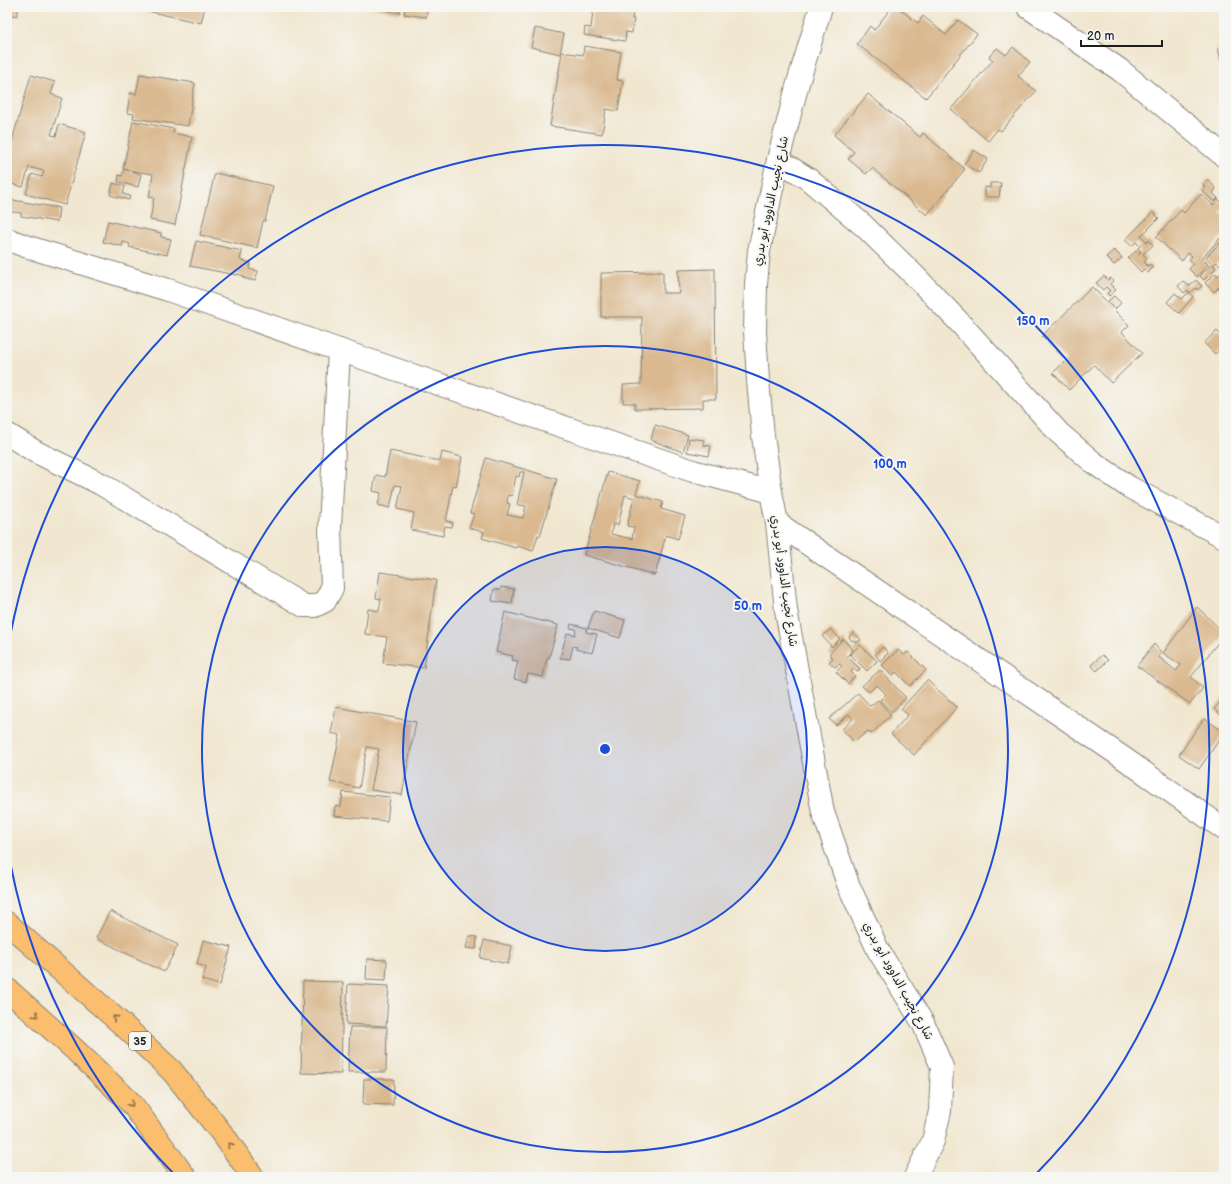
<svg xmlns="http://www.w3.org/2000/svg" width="1231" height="1184" viewBox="0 0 1231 1184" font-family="'Balsamiq Sans','Playpen Sans Arabic',sans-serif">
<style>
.building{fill:#dab990;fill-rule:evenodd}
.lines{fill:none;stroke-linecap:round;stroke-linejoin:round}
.minor-casing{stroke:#868276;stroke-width:24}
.highway-casing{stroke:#868276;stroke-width:24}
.minor{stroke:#fff;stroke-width:22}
.highway{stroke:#fbbe6e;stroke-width:22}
.oneway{stroke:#8c6d45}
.ring{fill:none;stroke:#1d4ed8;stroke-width:2}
.labels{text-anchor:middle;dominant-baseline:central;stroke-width:4;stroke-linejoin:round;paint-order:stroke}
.shield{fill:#f6f6f2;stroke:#5d5d5c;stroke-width:1}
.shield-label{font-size:11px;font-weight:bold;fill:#1c1c1c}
.street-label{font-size:12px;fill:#1c1c1c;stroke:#f6f6f2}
.centre{fill:#1d4ed8;stroke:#f6f6f2;stroke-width:2}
.ring-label{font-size:12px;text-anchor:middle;font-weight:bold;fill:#1d4ed8;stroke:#f6f6f2;stroke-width:4;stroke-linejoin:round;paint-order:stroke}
</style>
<rect width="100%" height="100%" fill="#f6f6f2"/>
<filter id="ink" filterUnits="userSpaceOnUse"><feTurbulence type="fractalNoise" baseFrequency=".025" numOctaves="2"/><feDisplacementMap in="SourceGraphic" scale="8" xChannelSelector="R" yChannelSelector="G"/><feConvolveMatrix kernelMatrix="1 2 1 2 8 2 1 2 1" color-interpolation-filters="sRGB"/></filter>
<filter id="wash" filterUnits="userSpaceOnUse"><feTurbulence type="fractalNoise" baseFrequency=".012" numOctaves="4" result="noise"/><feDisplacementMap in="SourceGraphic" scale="16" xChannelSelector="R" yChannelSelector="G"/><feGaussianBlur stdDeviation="0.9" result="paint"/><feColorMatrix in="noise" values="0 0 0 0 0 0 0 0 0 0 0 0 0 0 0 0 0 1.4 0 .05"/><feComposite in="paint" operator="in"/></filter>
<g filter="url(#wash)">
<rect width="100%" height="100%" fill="#f1e7d0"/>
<g id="blocks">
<g class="building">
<path d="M7 7H19L17 16 7 14Z"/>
<path d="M148 7H205L201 23 147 11Z"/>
<path d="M368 7H401L400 13Z"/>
<path d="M405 7H428L426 17 404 14Z"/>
<path d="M568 7H634L632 19H634L632 33 626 32 625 41 584 35 585 27 591 28 593 11Z"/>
<path d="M892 7H897L918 23 923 16 946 35 958 20 977 34 926 98 857 44 870 26 874 30Z"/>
<path d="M535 28 564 34 560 54 531 47Z"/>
<path d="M584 46 621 52 617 80 623 81 618 111 606 109 602 134 550 126 562 52 583 55Z"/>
<path d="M1224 46V60L1221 61 1218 48Z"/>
<path d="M1013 47 1030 62 1018 76 1036 91 1001 131 998 129 988 141 951 109 993 60 989 57 997 48 1006 55Z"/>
<path d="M140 74 195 83 188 126 133 118 134 114 127 113 130 93 136 94Z"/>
<path d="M31 75 55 82 51 94 62 98 51 135 56 136 59 124 86 132 65 205 26 194 32 174 42 177 44 171 29 167 23 187 7 183V158Z"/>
<path d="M868 94 920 137 923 133 965 169 927 215 872 168 866 174 848 159 854 152 834 135Z"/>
<path d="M133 121 174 129 173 133 192 137 175 225 150 220 154 198 149 197 153 174 123 169Z"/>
<path d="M974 150 988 159 979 173 964 164Z"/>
<path d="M124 169 141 174 138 187 118 182 119 175 122 176Z"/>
<path d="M215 173 273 186 265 221H263L257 248 200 235Z"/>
<path d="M1208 179 1216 189 1213 193 1218 198 1214 202 1202 191 1205 188 1203 185Z"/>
<path d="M113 183 125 186 123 194 130 196 129 200 110 195Z"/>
<path d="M990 183H1001L999 197H985V187L990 188Z"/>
<path d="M1201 194 1213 205 1218 199 1224 205V209L1220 213 1224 216V234L1202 258 1208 264 1197 277 1189 269 1193 264 1189 260 1192 256 1188 253 1182 261 1156 237 1181 210 1184 213Z"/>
<path d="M7 199 59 208 57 222 21 216V213L7 211Z"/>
<path d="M1153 212 1159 218 1141 236 1147 242 1148 240 1153 245 1143 254 1147 259 1144 262 1148 266 1150 264 1153 267 1148 273 1144 269 1141 272 1128 258 1136 251 1139 254 1141 252 1138 248 1140 246 1136 242 1132 246 1125 240Z"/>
<path d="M108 221 161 233V237L171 239 167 255 129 247 130 244 123 242 122 246 103 242Z"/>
<path d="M1224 239V249L1220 253 1224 258V262L1220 265 1217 262 1213 265 1216 268 1204 280 1200 276 1212 263 1206 257Z"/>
<path d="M196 241 242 251 240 260 251 263 249 269 258 271 255 281 243 278 244 276 237 274 236 275 190 266Z"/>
<path d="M1114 250 1122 258 1114 265 1106 257Z"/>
<path d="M715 269 716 399H703V408L635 409V403H623V385L641 384 642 317H601V273L663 272V293H679L678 270Z"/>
<path d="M1222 272 1224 274V282L1214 292 1205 283 1215 273 1218 276Z"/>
<path d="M1104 276 1108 280 1111 278 1113 281 1110 284 1116 290 1109 296 1107 293 1110 291 1106 287 1103 290 1096 283Z"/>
<path d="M1196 280 1202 286 1197 290 1196 288 1190 293 1188 290 1184 293 1178 286 1183 281 1189 286Z"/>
<path d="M1092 287 1113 308 1107 302 1114 296 1121 303 1114 310 1129 325 1122 332 1142 353 1111 383 1094 365 1069 390 1053 373 1066 360 1042 336Z"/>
<path d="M1189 292 1193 297 1179 313 1167 302 1175 293 1182 299Z"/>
<path d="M1217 331 1224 338V346L1215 354 1204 343Z"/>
<path d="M655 425 688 435 683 452 651 440Z"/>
<path d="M689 438 704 440 703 445 711 446 709 456 687 452Z"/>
<path d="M390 451 440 461 442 452 462 457 456 487 453 486 446 521 453 523 452 527 445 526 443 536 411 530 414 513 397 509 402 486 395 485 390 508 378 505 381 493 373 491 376 475 385 477Z"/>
<path d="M486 458 557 479 540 536 538 535 533 551 517 546 516 548 482 538 484 532 469 528 474 514 470 513ZM520 472H524L517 505 526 506 523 518 507 515 510 504 507 503 508 495 512 496 516 476 519 477Z"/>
<path d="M608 472 640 481 636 494 663 502 661 509 685 516 678 539 666 535 655 575 584 555ZM625 495 634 498 627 526 634 527 632 539 611 534 613 524 618 525Z"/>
<path d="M380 572 436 580 424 668 383 663 387 637 365 634 368 609 379 611 381 599 376 598Z"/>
<path d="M501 587 514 589 512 604 492 601 494 589 501 590Z"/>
<path d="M1197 607 1224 633V635L1191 677 1203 688 1190 704 1137 666 1154 644 1161 652 1159 657 1176 671 1181 665 1163 653Z"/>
<path d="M594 611 625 620 620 638 588 628Z"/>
<path d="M505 612 558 625 549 658H547L543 677 528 674 526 682 514 679 518 661 512 660 513 656 496 652Z"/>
<path d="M571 624 587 628 586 632 597 634 592 653 576 649 577 647 573 646 570 659 560 658 567 633 575 635 576 629 570 628Z"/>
<path d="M831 629 840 639 832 647 822 636Z"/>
<path d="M854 632 861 640 856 643 854 640 852 641 849 637Z"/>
<path d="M843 639 853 650 847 656 860 669 857 672 854 668 851 672 855 676 848 684 836 672 842 666 839 664 835 667 829 662 833 658 829 654Z"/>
<path d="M860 645 877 661 867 671 850 654Z"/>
<path d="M883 647 888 653 880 661 875 654Z"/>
<path d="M898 650 904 655 908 652 926 670 910 686 896 672 892 676 882 665Z"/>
<path d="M1102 655 1108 660 1097 671 1091 665Z"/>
<path d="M880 670 906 698 891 712 880 700 886 694 877 685 869 692 862 686Z"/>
<path d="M927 680 957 707 914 755 891 734 908 715 901 709Z"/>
<path d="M858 693 870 706 878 700 891 715 871 734 868 731 854 742 842 729 853 719 849 714 836 725 829 719Z"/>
<path d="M1224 697V718L1214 709Z"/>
<path d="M336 707 416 722 402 795 371 790 379 749 367 747 359 788 330 782 340 735 331 733Z"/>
<path d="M1204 718 1224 732V733L1199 769 1179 755Z"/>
<path d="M343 792 390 797 387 821 334 816 335 806 341 807Z"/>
<path d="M110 911 178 945 164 972 96 938Z"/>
<path d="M469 936 477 937 476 949 466 948Z"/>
<path d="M203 940 231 947 220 985 202 980 206 967 197 964Z"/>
<path d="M484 940 512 946 508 964 480 958Z"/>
<path d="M367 959 387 960 386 980 366 979Z"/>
<path d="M303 981 343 982 341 1074 301 1073Z"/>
<path d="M348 984 389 986 386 1026 346 1024Z"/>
<path d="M350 1027H387L386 1072H348Z"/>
<path d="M364 1079H394L393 1105 363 1104Z"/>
</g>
</g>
</g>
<g filter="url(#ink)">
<use href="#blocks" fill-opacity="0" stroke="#868276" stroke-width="1"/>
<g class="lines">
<g class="minor-casing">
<g id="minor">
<path d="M821 7 798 83 778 160 759 251 756 284 755 331 758 380 763 436 771 492 777 523 786 610 823 812 848 884 878 950 923 1023 942 1067 940 1111 933 1141 915 1177"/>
<path d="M1028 7 1120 70 1224 156"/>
<path d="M778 160 807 178 864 226 913 274 961 324 1059 433 1094 463 1129 487 1224 537"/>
<path d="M7 239 25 246 168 290 339 350 693 471 771 492"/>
<path d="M7 434 36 452 101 484 304 606H315L325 601 332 588 330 527 339 350"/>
<path d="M777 523 1122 757 1224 829"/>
</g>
</g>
<g class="highway-casing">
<g id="highway">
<path d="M7 923 124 1026 172 1071 224 1136 253 1177"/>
<path d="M7 989 74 1049 132 1104 185 1177"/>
</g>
</g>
<use href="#minor" class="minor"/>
<use href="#highway" class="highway"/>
</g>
<defs><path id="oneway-chevron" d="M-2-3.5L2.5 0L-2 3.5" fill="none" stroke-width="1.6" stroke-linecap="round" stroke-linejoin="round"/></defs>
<g class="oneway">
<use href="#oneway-chevron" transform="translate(36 1015) rotate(42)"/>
<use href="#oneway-chevron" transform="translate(115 1018) rotate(-139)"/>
<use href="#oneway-chevron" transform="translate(131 1104) rotate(48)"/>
<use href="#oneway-chevron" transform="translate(230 1145) rotate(-125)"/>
</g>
</g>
<circle cx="605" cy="749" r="202" fill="#1d4ed8" fill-opacity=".12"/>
<g class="ring">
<circle cx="605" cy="749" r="202"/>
<circle cx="605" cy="749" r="403"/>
<path d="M177 1177A605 605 0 0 1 7 844M7 654A605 605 0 1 1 1033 1177"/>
</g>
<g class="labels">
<rect class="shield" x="129" y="1032" width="22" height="18" rx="3"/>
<g class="shield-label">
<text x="140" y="1041">35</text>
</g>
<g class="street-label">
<text transform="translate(771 201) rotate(-78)">شارع نجيب الداوود أبو بدري</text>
<text transform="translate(784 581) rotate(82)">شارع نجيب الداوود أبو بدري</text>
<text transform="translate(898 981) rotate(61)">شارع نجيب الداوود أبو بدري</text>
</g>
</g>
<circle cx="605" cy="749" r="6" class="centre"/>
<g class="ring-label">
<text x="1033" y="325">150 m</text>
<text x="890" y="468">100 m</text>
<text x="748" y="610">50 m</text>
</g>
<rect width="1231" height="1184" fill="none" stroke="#f6f6f2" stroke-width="24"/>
<path d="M1081 40v6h81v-6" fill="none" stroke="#1c1c1c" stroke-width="2"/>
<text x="1087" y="40" font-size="12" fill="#1c1c1c" stroke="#f6f6f2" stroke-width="3" paint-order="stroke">20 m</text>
</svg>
